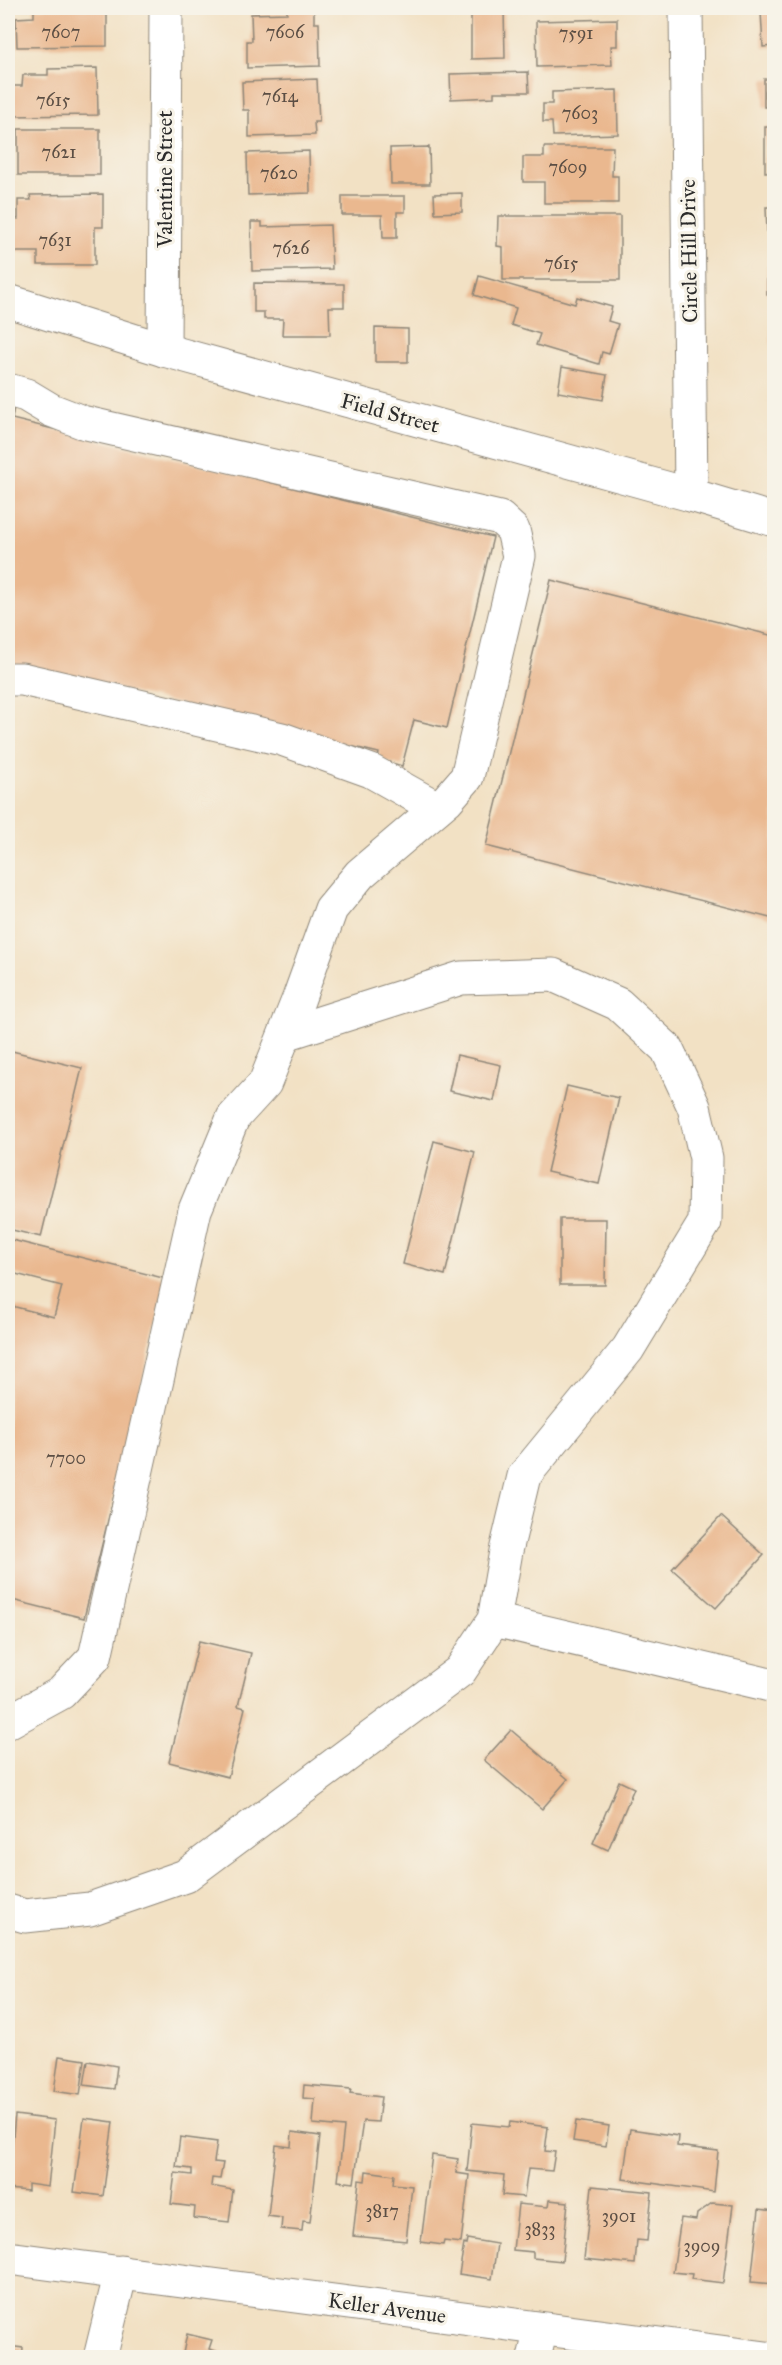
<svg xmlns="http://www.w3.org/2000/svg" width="782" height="2365" viewBox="0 0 782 2365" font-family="'IM FELL Great Primer',serif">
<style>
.building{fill:#eab88f}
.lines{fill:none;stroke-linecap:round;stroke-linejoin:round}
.minor-casing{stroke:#8e8678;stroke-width:35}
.minor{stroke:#fff;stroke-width:33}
.labels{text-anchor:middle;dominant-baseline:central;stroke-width:6;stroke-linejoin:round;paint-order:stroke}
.number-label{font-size:18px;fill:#5b4e44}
.street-label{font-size:21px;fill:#2b2b2b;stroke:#f7f3e8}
</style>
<rect width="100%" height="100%" fill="#f7f3e8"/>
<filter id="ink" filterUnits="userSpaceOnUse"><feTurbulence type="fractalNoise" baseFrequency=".0167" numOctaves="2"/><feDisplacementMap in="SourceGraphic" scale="12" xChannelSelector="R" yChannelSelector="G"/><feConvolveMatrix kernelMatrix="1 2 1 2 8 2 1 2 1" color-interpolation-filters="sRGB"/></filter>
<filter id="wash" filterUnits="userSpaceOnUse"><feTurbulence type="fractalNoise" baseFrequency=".008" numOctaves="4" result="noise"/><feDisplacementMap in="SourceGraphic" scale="24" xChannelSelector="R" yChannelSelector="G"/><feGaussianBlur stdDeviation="1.35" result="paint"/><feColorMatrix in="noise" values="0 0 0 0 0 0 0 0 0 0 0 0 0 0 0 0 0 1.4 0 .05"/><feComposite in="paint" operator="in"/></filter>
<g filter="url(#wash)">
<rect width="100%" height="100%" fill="#f2e1c4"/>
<g id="blocks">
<g class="building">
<path d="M34 8H107V46L17 47 16 18 34 17Z"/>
<path d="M314 8V23H319L320 66 247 68V41H252L251 14 287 13V9Z"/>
<path d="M471 9H504L505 58 471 59Z"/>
<path d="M761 12H774V46L763 47Z"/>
<path d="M617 19V46H611L612 65 537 67 536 21Z"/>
<path d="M97 68 98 115 8 116V86H22L23 75H48V69Z"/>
<path d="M528 72 529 92H494V97L451 99 450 74Z"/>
<path d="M317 79 319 122H314L315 135 249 137V110H243L242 82Z"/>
<rect x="764" y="79" width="10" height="28"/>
<path d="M617 90 618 134 553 136 552 122H543V104H552V92Z"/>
<rect x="765" y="127" width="9" height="45"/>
<rect x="18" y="129" width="82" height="46"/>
<path d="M429 147 430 184H391L390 148Z"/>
<path d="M544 147H613L612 176H618V203H544V182H523V157H544Z"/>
<path d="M309 151 310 193 248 195 247 153Z"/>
<path d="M462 193V212L435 213 434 194Z"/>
<path d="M103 194V227H95V265H38V252H14V219H18V200H31L30 195Z"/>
<path d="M342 196H405V212H397V238H383L382 215H342Z"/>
<path d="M766 207H774V233H767Z"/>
<path d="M498 216H620V280H503V247L497 246Z"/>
<path d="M251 222H262V227L330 225 332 269 252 271Z"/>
<rect x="767" y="266" width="7" height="29"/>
<path d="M479 276 575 304 577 297 612 307 608 321 618 324 609 354 602 352 599 364 536 345 540 334 511 325 516 308 474 295Z"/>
<path d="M254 283 344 284V307H329L330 335H282L283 319H264V312H254Z"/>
<rect x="771" y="309" width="3" height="35"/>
<path d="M375 328 408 329V362H375Z"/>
<path d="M562 367 607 375 603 400 558 392Z"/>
<path d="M8 399 15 401 12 419 493 537 447 728 414 720 402 766 378 759 379 753 8 662Z"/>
<path d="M773 453H774V471H770Z"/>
<path d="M551 580 774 636V919L486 846Z"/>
<path d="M8 1050 82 1068 41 1237 8 1229Z"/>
<path d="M457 1055 501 1065 494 1101 449 1091Z"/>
<path d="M567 1086 619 1098 599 1184 547 1172Z"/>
<path d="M434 1141 475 1152 445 1275 403 1264Z"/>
<path d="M560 1219H606L605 1285H560Z"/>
<path d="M8 1239 167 1279 84 1618 8 1599V1305L54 1317 62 1286 8 1272Z"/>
<path d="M721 1516 764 1555 716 1608 672 1569Z"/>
<path d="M199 1641 251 1653 238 1706 245 1708 228 1777 169 1762Z"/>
<path d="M511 1730 568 1779 542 1809 484 1760Z"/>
<path d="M619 1781 634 1788 608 1850 593 1843Z"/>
<path d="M59 2056 85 2060 80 2095 54 2091Z"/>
<path d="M88 2061 117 2066 114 2089 84 2085Z"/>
<path d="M8 2078 13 2079 9 2108 8 2107Z"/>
<path d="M304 2085 351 2089 350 2093 381 2097 378 2122 363 2121 354 2183 338 2181 344 2127 313 2124 315 2099 303 2098Z"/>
<path d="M15 2115 55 2120 48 2187 28 2184V2191L8 2189Z"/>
<path d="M84 2118 113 2122 103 2196 74 2192Z"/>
<path d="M576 2121 609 2126 606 2146 573 2141Z"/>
<path d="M510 2122 548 2127 545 2151 555 2152 552 2171 528 2169 524 2197 502 2195 504 2175 467 2171 472 2123 509 2127Z"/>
<path d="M630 2129 678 2136 677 2146 718 2151 714 2192 623 2179Z"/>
<path d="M292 2132 320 2136 310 2222 303 2221 302 2231 281 2229 282 2218 268 2216 276 2145 291 2147Z"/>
<path d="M180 2137 217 2142 214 2162 223 2163 220 2179 212 2178 211 2186 233 2190 229 2222 194 2218 195 2207 171 2204 175 2173 192 2175V2169L176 2167Z"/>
<path d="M432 2155 458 2159 456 2173 469 2175 461 2243 444 2241 443 2245 421 2242Z"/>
<path d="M366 2171 394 2175 393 2184 412 2186 406 2241 353 2236 359 2180 365 2181Z"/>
<path d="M592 2186 652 2192 647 2241 637 2240 635 2264 584 2259Z"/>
<path d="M549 2200 568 2202 562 2261 533 2258V2252L513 2250 518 2204 548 2207Z"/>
<path d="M712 2203 733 2205 723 2283 691 2279 692 2274 673 2272 681 2218 696 2220 697 2214Z"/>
<path d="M759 2209 774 2211V2284L751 2282Z"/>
<path d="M467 2239 497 2244 492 2279 459 2274 464 2244 466 2245Z"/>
<path d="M187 2334 212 2340 209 2349 240 2358H182Z"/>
<path d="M8 2346 23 2348 22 2358H8Z"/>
</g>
</g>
</g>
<g filter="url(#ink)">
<use href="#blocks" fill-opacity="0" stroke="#8e8678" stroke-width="1.5"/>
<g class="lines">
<g class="minor-casing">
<g id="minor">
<path d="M686 8 691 495"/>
<path d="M8 301 164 350 691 495 774 520"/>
<path d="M164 350 166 8"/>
<path d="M8 390 26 395 51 410 82 422 500 518 513 530 519 556 467 777 447 800 360 874 331 909 299 998 265 1083 233 1118 195 1210 95 1657 61 1693 8 1722"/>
<path d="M8 679H22L282 739 371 771 437 808"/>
<path d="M494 1620 774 1686"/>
<path d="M8 1911 25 1916 90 1909 185 1876 460 1671 494 1620 506 1551 524 1476 628 1349 705 1222 706 1158 694 1107 667 1049 618 1004 553 975 461 978 285 1034"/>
<path d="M8 2258 766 2358"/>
<path d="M100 2358 121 2272"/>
<path d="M534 2358 541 2329"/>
</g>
</g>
<use href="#minor" class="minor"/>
</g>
</g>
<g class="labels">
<g class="number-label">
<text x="61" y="32">7607</text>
<text x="285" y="32">7606</text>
<text x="576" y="33">7591</text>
<text x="280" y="96">7614</text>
<text x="53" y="100">7615</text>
<text x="580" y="113">7603</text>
<text x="59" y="152">7621</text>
<text x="568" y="167">7609</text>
<text x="279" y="173">7620</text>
<text x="55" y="240">7631</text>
<text x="291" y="248">7626</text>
<text x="561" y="263">7615</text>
<text x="66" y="1458">7700</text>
<text x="382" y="2211">3817</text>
<text x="619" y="2216">3901</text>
<text x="540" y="2229">3833</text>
<text x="702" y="2246">3909</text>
</g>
<g class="street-label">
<text transform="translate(165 179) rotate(-90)">Valentine Street</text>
<text transform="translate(689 251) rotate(-91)">Circle Hill Drive</text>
<text transform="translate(390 413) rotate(15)">Field Street</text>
<text transform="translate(387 2308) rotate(8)">Keller Avenue</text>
</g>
</g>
<rect width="782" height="2365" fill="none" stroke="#f7f3e8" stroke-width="30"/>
</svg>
